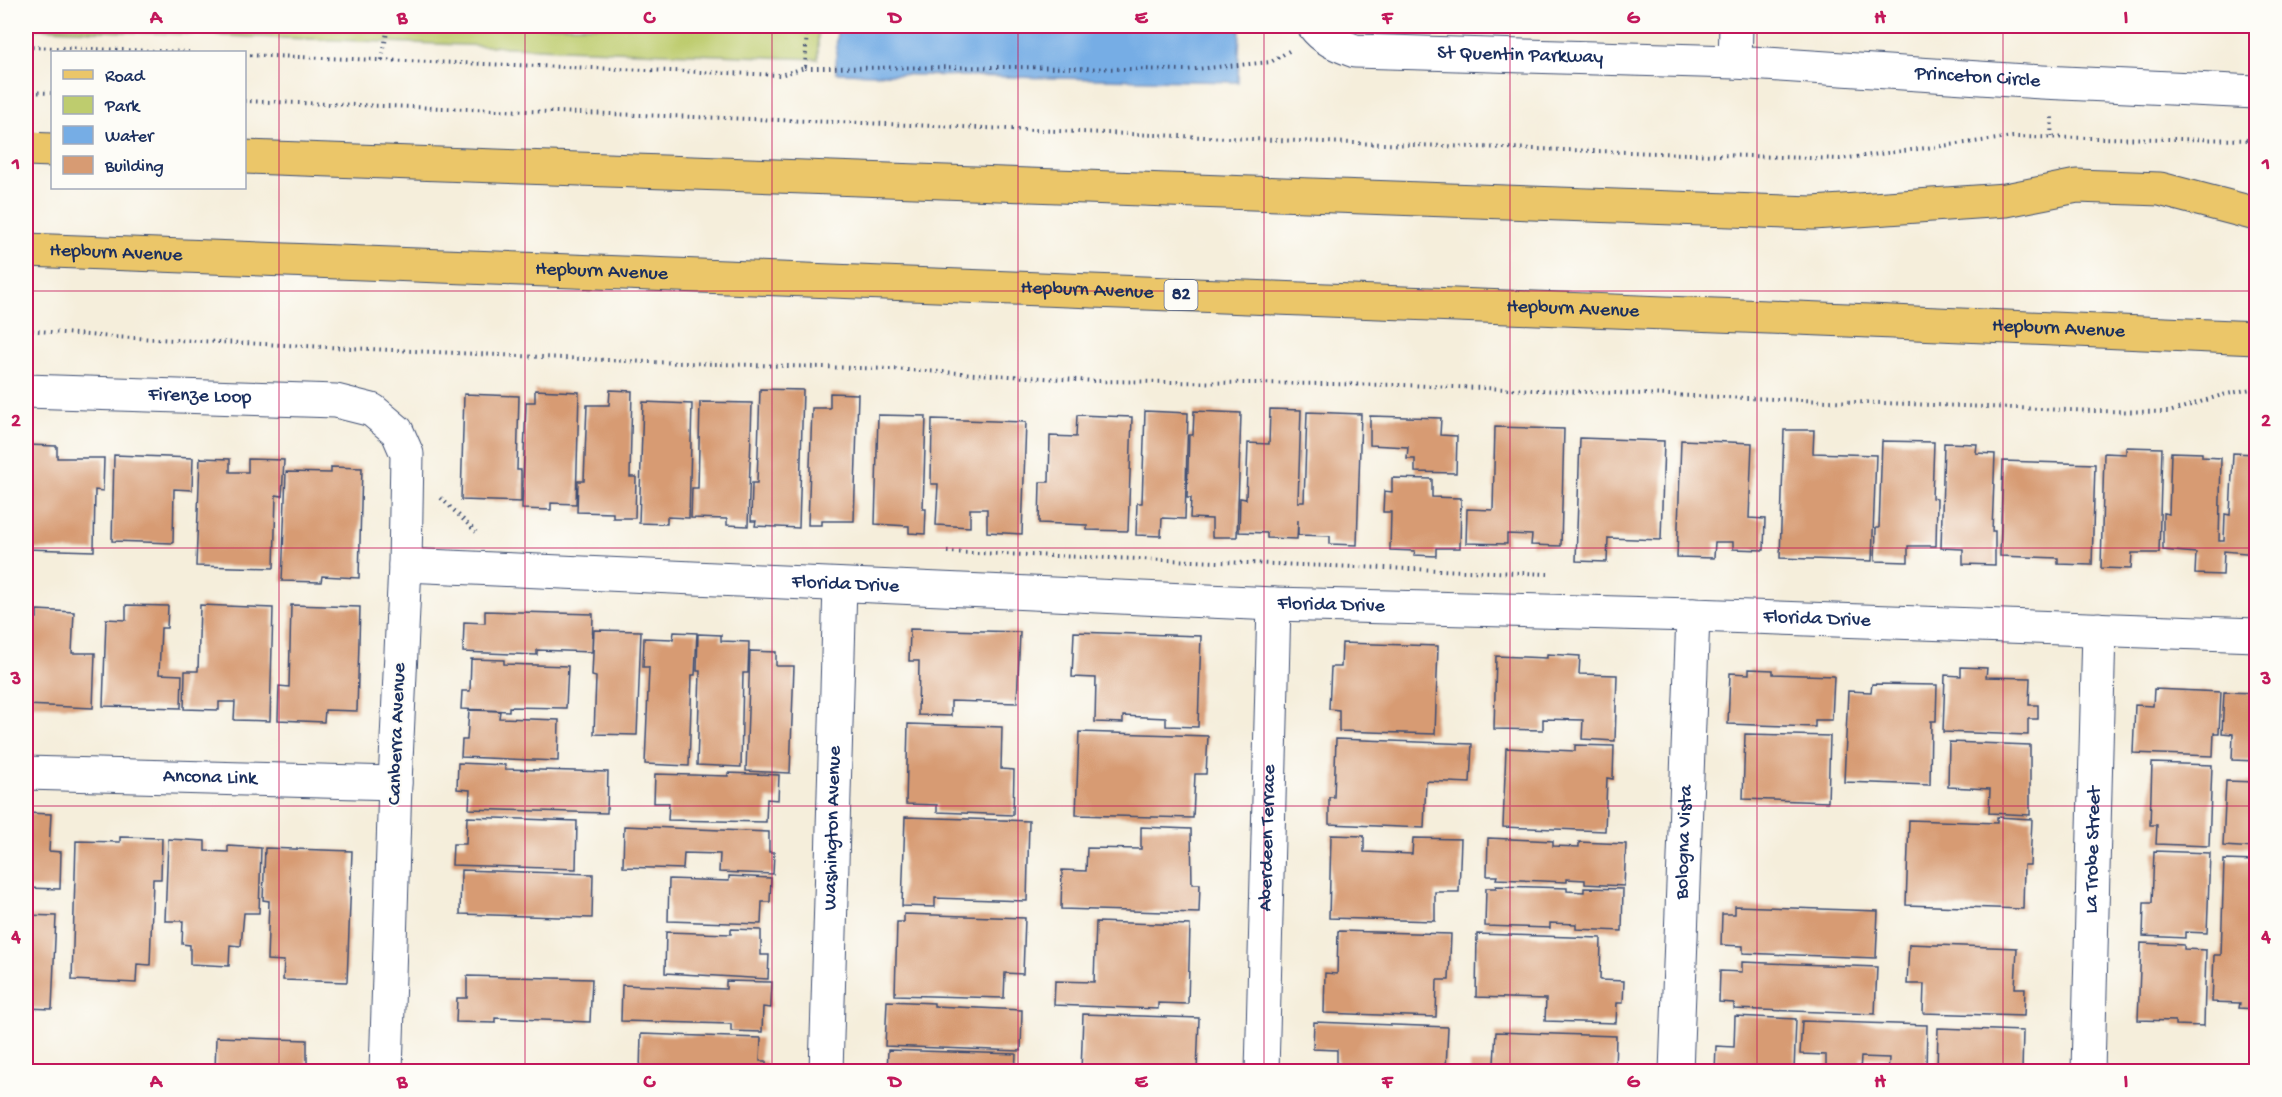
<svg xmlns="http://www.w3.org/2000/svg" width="2282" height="1097" viewBox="0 0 2282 1097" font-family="'Gochi Hand',sans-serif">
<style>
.green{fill:#becc6e;stroke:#6c7e66;stroke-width:1.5}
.water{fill:#76ade5;stroke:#486ea2;stroke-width:1.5}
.building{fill:#d79b73}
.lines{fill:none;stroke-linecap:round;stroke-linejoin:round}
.street-casing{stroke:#3c4c71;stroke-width:35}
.primary-casing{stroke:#3c4c71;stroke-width:35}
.path{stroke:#3c4c71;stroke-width:4;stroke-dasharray:1.5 4.5;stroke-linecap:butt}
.street{stroke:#fff;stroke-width:33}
.primary{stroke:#ebc669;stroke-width:33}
.grid{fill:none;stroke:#c2185b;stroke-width:1.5;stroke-opacity:0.55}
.labels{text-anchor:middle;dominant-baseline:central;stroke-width:4.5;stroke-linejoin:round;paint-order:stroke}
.shield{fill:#fdfcf7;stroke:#5f6c8c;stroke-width:1.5}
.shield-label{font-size:18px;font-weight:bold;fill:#1b2f5e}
.street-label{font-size:20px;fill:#1b2f5e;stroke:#fdfcf7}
.neatline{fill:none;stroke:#c2185b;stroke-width:2}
.grid-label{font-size:20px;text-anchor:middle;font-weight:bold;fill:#c2185b}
</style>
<rect width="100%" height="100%" fill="#fdfcf7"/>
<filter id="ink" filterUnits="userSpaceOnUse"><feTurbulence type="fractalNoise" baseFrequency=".0167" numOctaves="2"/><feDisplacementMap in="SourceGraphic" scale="12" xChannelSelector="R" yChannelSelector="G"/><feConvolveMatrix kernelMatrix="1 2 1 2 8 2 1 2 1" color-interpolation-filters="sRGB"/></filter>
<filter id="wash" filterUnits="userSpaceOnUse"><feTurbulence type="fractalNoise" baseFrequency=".008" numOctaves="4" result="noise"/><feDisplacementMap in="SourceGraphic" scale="24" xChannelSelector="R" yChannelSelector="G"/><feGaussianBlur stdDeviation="1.35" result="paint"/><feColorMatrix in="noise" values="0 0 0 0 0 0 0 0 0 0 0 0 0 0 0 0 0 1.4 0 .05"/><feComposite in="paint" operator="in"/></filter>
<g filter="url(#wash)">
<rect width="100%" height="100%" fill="#f5eedb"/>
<path class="green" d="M26 26H818V59L26 28Z"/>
<path class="water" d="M837 26H1240L1238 82 836 73Z"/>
<g id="blocks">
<g class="building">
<path d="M760 389 803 390 799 528 755 526 756 521H751L752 483H757Z"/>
<path d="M535 390 579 392 576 504 551 503V510L522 509 526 402H535Z"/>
<path d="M610 390 632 391 630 477H636L635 518H613V513L577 512 578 481H584L587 405H609Z"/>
<path d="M830 393 858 394 854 521H822V525H808L812 408H830Z"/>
<path d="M464 394 519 396 517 470H521V502L461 500Z"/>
<path d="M643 402 692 404 689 518 667 517V524L639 523Z"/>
<path d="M700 402 752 403 748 526 727 525V519L691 518 692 488H698Z"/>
<path d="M1270 409 1301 410 1298 502H1304L1307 412 1361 414 1357 545 1330 544V536L1298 535V520L1297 539 1267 538V533L1239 532 1240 498 1246 499 1248 443 1269 444Z"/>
<path d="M1145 411 1188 413 1185 519 1162 518 1161 536 1136 535 1137 503H1142Z"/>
<path d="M1194 411 1241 413 1237 537H1212V519L1190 518 1191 498H1187L1189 435H1193Z"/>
<path d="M878 415 926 416 923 509H926L925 534 909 533V526L875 524Z"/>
<path d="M1077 415 1132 417 1128 531 1087 530V525L1039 523 1040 482H1049L1050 436 1076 437Z"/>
<path d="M1370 416 1441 418 1440 435 1457 436 1456 473 1415 472V459H1407L1408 447 1370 445Z"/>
<path d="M932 419 1026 422 1022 534 987 532V509H970V527L936 525 938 484H931Z"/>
<path d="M1495 427 1564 429 1561 546 1531 545 1532 535 1507 534V544L1466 543 1467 509 1493 510Z"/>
<path d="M1784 430H1814L1813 453 1876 455 1872 561 1780 558Z"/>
<path d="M1580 438 1664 441 1661 540 1608 538 1607 562 1576 561Z"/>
<path d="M1681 440 1752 443 1749 518 1765 519 1764 550 1733 549V542H1715L1714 558 1677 557Z"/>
<path d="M1882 441 1934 442 1932 498 1937 499 1936 546H1908V562L1875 561 1876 528H1879Z"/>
<path d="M1944 443 1977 444 1976 453 1995 454 1992 531H1995V565L1963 564V549L1941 548Z"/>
<path d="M26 445 57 446V458H104L103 491 95 490 94 551 26 549Z"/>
<path d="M2126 447 2162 448 2159 553H2132L2131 569 2101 568 2104 453 2126 454Z"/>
<path d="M2171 452 2202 453V457L2221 458 2219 541H2224L2225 514 2230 515 2233 453 2256 454V554L2224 551 2223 575 2195 574 2196 553 2163 550V513L2169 514Z"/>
<path d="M114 455 193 458 192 490 174 489 173 543 112 541Z"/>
<path d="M200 458 230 459V472H248V459L284 460 282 496 276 495 274 568 196 566Z"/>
<path d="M2003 461 2095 464 2092 565 2058 564V558L2000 556Z"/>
<path d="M331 467 362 468 359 578 322 576 321 582 282 581 286 472 331 473Z"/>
<path d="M1392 478 1432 479V497L1461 498 1460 548H1436V556L1414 555 1415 551 1390 550 1391 512H1383L1384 491 1392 492Z"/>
<path d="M126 605 168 606 167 628H161L159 674 182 675 181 708 103 706 106 619 126 620Z"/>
<path d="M200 605 273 608 270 721 234 720 235 702H219V710L184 709 185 671H198Z"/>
<path d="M291 605 360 607 357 711 325 710 324 722 278 720 279 686 289 687Z"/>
<path d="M37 610 74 612 72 653H95L93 708 26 705V618H37Z"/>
<path d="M485 611 593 614 592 652 537 650V655L463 652 464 622 485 623Z"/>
<path d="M910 629 1020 632 1017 703 951 701V716L918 715 919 661H909Z"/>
<path d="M594 630 641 631 637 735 594 734 596 677 592 676Z"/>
<path d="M674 632 697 633 695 675H692L689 766 645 764 649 667H643L644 638 673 639Z"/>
<path d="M1074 632 1201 636 1198 727 1166 726V718L1123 716V723L1095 722 1096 678 1072 677Z"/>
<path d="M698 634 721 635V641L749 642 748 673H743L741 767 697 765 700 671H697Z"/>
<path d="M1342 643 1438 646 1435 734 1339 731V710L1329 709 1331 667H1341Z"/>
<path d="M750 651 776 652V666H794L790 773 746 771Z"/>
<path d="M1547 654 1580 656 1579 674 1617 675 1615 741 1582 739 1583 720 1543 719V730L1494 729 1496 656 1547 658Z"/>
<path d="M471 659 504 660V664L568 666 566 708 509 707V711L461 709 462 691H470Z"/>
<path d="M1961 667 1987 668 1986 677 2030 678 2029 705H2038V719H2028V735L1943 732 1945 675 1961 676Z"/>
<path d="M1749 669 1773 670V674L1834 676 1832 720H1815V727L1728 724 1730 673 1749 674Z"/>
<path d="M1872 684 1937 685 1936 721H1931L1930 785 1844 782 1848 691 1871 692Z"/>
<path d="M2154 689 2221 692 2219 733H2214L2213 756 2133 753 2135 705 2153 706Z"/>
<path d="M2224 692 2256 693V761L2232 760 2233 734 2222 733Z"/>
<path d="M469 710 500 711 499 718 559 720 558 761 461 757 462 740H467Z"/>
<path d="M908 724 1002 727 1001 769 1014 770 1013 815 937 812V805L906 804Z"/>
<path d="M1079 732 1208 736 1206 774H1195L1193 818 1076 815Z"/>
<path d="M1745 734 1830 736 1828 802 1743 799Z"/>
<path d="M1336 739 1472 744 1470 783 1426 781 1424 828 1329 824V797H1334Z"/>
<path d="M1949 742 2030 745V815L1989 813 1990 789 1948 787Z"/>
<path d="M1575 745 1614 746 1613 779 1607 778 1605 831 1503 827 1506 748 1575 751Z"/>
<path d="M458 763 505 765V769L608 772 607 813 469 809 470 790 457 789Z"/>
<path d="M2152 763 2212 765 2209 846 2156 844 2157 825H2150Z"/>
<path d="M728 773 779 775 778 800 767 799 766 822 668 820 669 803H654L655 774 728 776Z"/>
<path d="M2226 781 2256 782V848L2223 846Z"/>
<path d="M26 813 51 814 49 851 61 852 60 889 26 888Z"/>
<path d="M467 817 577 821 576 869 452 865 453 844H466Z"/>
<path d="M905 817 1029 821 1027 901 935 898V907L902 906Z"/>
<path d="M1997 817 2032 819 2030 865H2024L2023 909 1906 905 1909 820 1997 823Z"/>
<path d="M624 826 769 832V852H774L773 874 719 872 720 854 684 853 683 869 623 867Z"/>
<path d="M1141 827 1191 829 1192 884H1200L1199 913 1061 909 1062 870 1086 871 1087 848 1141 849Z"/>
<path d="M1331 835 1364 836V852L1412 854 1413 838 1461 839 1459 892H1435V921L1329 918Z"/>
<path d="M120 837 162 838 161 879H153L150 965 137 964 136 983 72 980 76 841 120 842Z"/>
<path d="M1488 838 1553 841V846L1579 847V842L1626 844 1624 886 1585 884V880L1567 879V882L1496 879 1497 876H1487Z"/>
<path d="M168 839 205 841V851L228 852V846L261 848 259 913H244L241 946 230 945 229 966 190 964V945L182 944 183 921H165Z"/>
<path d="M265 848 352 851 347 982 283 980 284 961 267 960 269 901 263 900Z"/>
<path d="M2154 851 2210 853 2207 933 2185 932V938L2143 936 2144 903H2152Z"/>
<path d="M2224 860 2256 861V1009L2239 1008 2240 1003 2212 1002 2214 955H2221Z"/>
<path d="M461 870 593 874 592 918 460 914Z"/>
<path d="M729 876 771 878 770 902H762L761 924 668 921 669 879 729 881Z"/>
<path d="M1496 886 1567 888V891L1584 892V888L1623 889 1622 931 1576 929V924L1550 923V928L1485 926 1486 888H1496Z"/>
<path d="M1735 906 1878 911 1876 958 1743 953V946L1721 945 1722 914H1735Z"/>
<path d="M904 914 1025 918 1023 974 1005 973 1004 998 895 995 897 922H904Z"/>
<path d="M26 915 56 916 52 1009 26 1008Z"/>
<path d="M1096 922 1190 925 1188 1004 1158 1003V1009L1054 1005 1055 981 1094 982Z"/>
<path d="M731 929 761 930V955H769L768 979 665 973 666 932 731 934Z"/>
<path d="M1338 931 1451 934 1449 980H1437L1436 1017 1324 1013 1325 973 1337 974Z"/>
<path d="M1477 934 1601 938 1600 980 1624 981 1623 1003H1617L1616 1023 1545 1021 1546 999 1476 997Z"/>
<path d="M2141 943 2184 945V949L2206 950 2204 1026 2175 1025V1021L2138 1020Z"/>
<path d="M1909 944 2017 948 2015 988H2025L2024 1016 1923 1013 1924 984H1907Z"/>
<path d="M1742 962 1877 967 1875 1014 1734 1009V1003L1719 1002 1720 971 1742 972Z"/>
<path d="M467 976 592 979 590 1022 495 1018V1023L456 1022 457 998H467Z"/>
<path d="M726 981 772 982 771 1008 763 1007 762 1032 731 1031V1024L621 1021 622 985 726 989Z"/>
<path d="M887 1001 934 1003V1006L1022 1010 1021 1051 885 1046Z"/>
<path d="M1083 1014 1199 1018 1197 1072H1081Z"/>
<path d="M1735 1016 1796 1019 1794 1072H1715L1716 1046 1734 1047Z"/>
<path d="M1802 1021 1927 1025 1926 1072H1888L1889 1058 1861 1057 1860 1072H1826V1055L1800 1054Z"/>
<path d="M1314 1022 1448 1027 1446 1068 1337 1064V1050L1313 1049Z"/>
<path d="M1938 1028 2023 1031 2022 1072H1937Z"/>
<path d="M1496 1032 1616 1036 1615 1072H1470V1063H1494Z"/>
<path d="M641 1034 761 1038 760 1061H766V1072H640Z"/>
<path d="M216 1037 307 1040V1072H215Z"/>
<path d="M888 1050 1016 1054 1015 1072H887Z"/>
</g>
</g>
</g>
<g filter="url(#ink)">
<use href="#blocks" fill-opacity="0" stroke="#3c4c71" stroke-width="1.5"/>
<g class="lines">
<g class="street-casing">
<g id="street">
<path id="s1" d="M1314 26C1324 40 1339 45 1355 51L1735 62"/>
<path id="s2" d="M1736 26 1735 62 2042 82 2256 92"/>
<path id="s3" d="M26 391 336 401 372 410 397 431 407 454 405 565 395 783 386 1072"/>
<path id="s4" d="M405 565 1274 604 1693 615 2256 635"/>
<path id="s5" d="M26 773 395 783"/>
<path id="s6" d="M826 1072 840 585"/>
<path id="s7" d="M1262 1072 1274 604"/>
<path id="s8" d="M1676 1072 1693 615"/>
<path id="s9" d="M2088 1072 2099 629"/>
</g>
</g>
<g class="primary-casing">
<g id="primary">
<path d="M26 149 52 150"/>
<path d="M244 157 1813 213 2006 200 2077 186 2160 189 2256 214"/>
<path id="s10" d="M26 250 1847 320 2256 338"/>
</g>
</g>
<g class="path">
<path d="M26 47 189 52"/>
<path d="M244 55 780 75 805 68 807 26"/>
<path d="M382 60 388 26"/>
<path d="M805 68 1014 67 1185 70 1271 62 1289 51"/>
<path d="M26 92 52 93"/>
<path d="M244 101 864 123 1323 142 1840 159 2013 137 2256 140"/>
<path d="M2051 137 2052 117"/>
<path d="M26 330 113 337 649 362 891 369 1095 381 1402 385 2095 411 2169 412 2222 395 2256 388"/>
<path d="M441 498 476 532"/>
<path d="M947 552 1548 574"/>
</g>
<use href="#street" class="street"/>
<use href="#primary" class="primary"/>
</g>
</g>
<path class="grid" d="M279 26V1072M525 26V1072M772 26V1072M1018 26V1072M1264 26V1072M1510 26V1072M1757 26V1072M2003 26V1072M26 291H2256M26 548H2256M26 806H2256"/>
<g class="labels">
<rect class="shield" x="1164.5" y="280" width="33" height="30" rx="4.5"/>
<g class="shield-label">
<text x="1181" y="295">82</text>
</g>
<g class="street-label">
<text stroke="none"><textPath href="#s1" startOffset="214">St Quentin Parkway</textPath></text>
<text stroke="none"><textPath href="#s2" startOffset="279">Princeton Circle</textPath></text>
<text stroke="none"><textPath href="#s10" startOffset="90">Hepburn Avenue</textPath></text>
<text stroke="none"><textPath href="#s10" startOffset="576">Hepburn Avenue</textPath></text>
<text stroke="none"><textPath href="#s10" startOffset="1062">Hepburn Avenue</textPath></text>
<text stroke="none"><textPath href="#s10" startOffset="1548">Hepburn Avenue</textPath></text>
<text stroke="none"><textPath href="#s10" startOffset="2034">Hepburn Avenue</textPath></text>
<text stroke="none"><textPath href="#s3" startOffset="174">Firenze Loop</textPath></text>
<text stroke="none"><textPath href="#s4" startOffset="441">Florida Drive</textPath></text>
<text stroke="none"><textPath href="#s4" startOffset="927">Florida Drive</textPath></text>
<text stroke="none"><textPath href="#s4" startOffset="1413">Florida Drive</textPath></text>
<text transform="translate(398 734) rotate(-88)">Canberra Avenue</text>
<text stroke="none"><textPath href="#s5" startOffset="184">Ancona Link</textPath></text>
<text stroke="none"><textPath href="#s6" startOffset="244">Washington Avenue</textPath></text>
<text stroke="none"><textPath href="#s7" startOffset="234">Aberdeen Terrace</textPath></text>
<text stroke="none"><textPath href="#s8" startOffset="230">Bologna Vista</textPath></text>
<text stroke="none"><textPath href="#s9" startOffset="222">La Trobe Street</textPath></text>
</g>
</g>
<rect width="2282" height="1097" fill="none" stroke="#fdfcf7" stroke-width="66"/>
<rect x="51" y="51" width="195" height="138" fill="#fdfcf7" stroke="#a3aaba" stroke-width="1.5"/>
<rect x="63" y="70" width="30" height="9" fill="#ebc669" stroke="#a3aaba" stroke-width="1.5"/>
<text x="105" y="81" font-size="18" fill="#1b2f5e">Road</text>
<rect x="63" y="96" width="30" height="18" fill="#becc6e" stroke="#a3aaba" stroke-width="1.5"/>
<text x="105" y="111" font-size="18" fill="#1b2f5e">Park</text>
<rect x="63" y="126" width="30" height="18" fill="#76ade5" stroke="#a3aaba" stroke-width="1.5"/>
<text x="105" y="141" font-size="18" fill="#1b2f5e">Water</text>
<rect x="63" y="156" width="30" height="18" fill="#d79b73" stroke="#a3aaba" stroke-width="1.5"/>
<text x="105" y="171" font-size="18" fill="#1b2f5e">Building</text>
<rect x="33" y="33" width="2216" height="1031" class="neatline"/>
<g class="grid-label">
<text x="156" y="23">A</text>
<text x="402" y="23">B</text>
<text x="649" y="23">C</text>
<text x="895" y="23">D</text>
<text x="1141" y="23">E</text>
<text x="1387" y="23">F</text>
<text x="1633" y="23">G</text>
<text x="1880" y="23">H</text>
<text x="2126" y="23">I</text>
<text x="16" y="169">1</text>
<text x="2266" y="169">1</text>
<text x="16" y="426">2</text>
<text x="2266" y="426">2</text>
<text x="16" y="684">3</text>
<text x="2266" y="684">3</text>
<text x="16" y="942">4</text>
<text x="2266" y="942">4</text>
<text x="156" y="1087">A</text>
<text x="402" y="1087">B</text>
<text x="649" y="1087">C</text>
<text x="895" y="1087">D</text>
<text x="1141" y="1087">E</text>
<text x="1387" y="1087">F</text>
<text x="1633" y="1087">G</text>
<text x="1880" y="1087">H</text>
<text x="2126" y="1087">I</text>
</g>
</svg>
